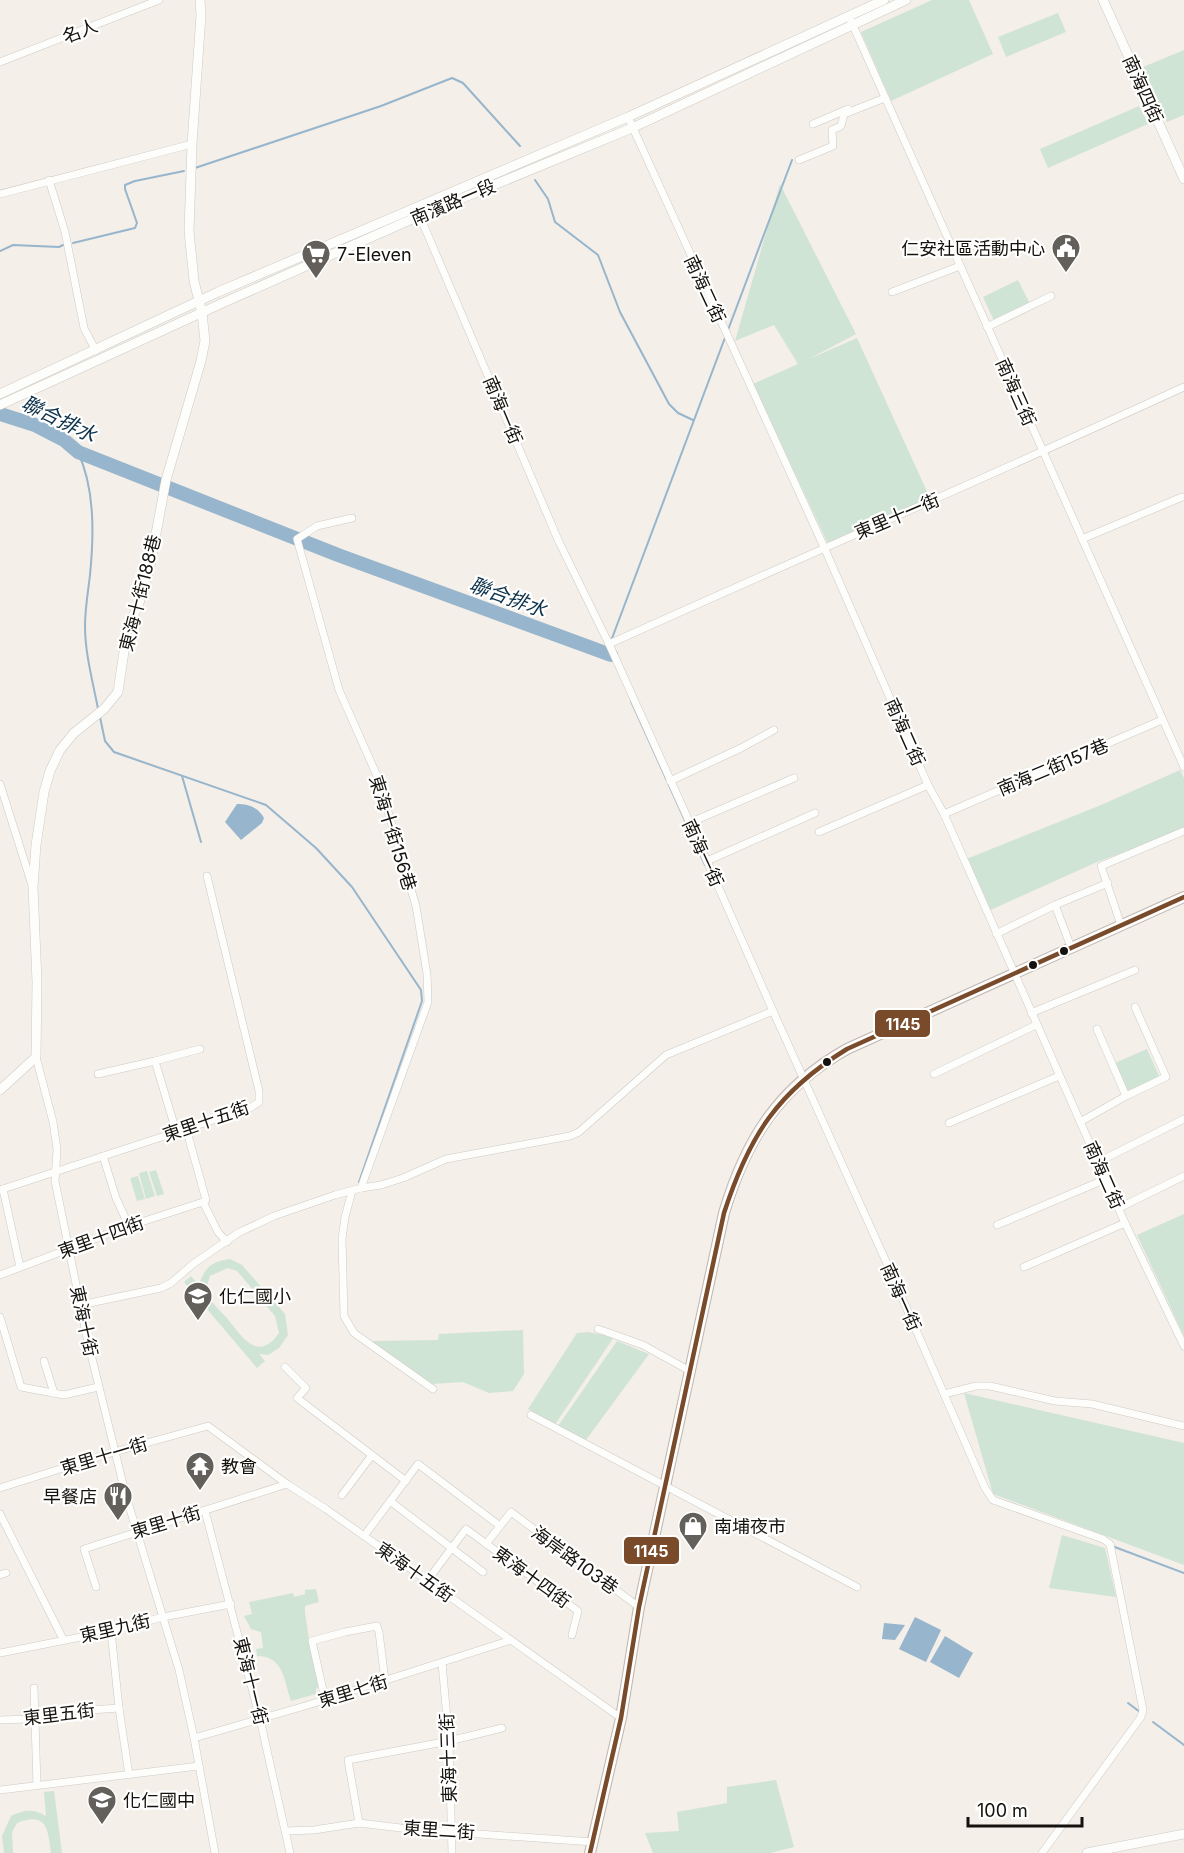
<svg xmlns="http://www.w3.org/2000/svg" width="1184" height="1853" viewBox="0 0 1184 1853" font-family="Inter,'Noto Sans TC',sans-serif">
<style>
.green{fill:#d0e4d5;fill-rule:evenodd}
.water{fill:#97b5cc}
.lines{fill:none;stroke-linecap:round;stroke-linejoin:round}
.stream{stroke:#97b5cc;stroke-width:2}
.river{stroke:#97b5cc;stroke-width:14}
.street-casing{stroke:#cecac4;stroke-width:8}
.secondary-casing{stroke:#cecac4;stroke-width:10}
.primary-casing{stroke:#c1b7b1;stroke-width:12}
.street{stroke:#fdfdfc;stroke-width:7}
.secondary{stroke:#fdfdfc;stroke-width:9}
.primary{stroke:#f7f2ef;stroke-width:10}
.bus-1-casing{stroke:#fff;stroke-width:9}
.bus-1{stroke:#7a4b2a;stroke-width:4.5}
.bus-dot{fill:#15120d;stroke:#fff;stroke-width:2}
.labels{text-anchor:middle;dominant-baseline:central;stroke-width:4.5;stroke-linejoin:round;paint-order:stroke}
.street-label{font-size:18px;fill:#15120d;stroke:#fff}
.poi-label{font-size:18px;fill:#15120d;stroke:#fff;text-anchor:start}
.water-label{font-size:20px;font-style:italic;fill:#0c314a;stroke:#fff}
.line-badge{stroke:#fff;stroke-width:2}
.badge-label{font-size:16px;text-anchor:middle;font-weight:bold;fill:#fff}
</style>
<rect width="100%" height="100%" fill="#f4efe8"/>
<g class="green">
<path d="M932 0H969L993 54 891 101 861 32Z"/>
<path d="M1058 13 1066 32 1006 57 998 37Z"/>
<path d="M1184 50V115L1167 122 1143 67Z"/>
<path d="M1139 106 1148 124 1048 168 1040 149Z"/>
<path d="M780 184 856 334 809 359 857 338 930 498 830 548 753 384 798 364 774 325 735 341Z"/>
<path d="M1018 280 1030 304 994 321 983 297Z"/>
<path d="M1180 770 1184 778V830L1097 862 986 912 964 860 1101 805Z"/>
<path d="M1147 1049 1159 1076 1128 1092 1115 1063Z"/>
<path d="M156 1170 164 1194 157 1196 149 1172Z"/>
<path d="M147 1171 155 1196 146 1199 139 1173Z"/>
<path d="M138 1176 145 1199 137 1201 130 1178Z"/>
<path d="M1184 1214V1336L1137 1235Z"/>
<path d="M230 1259 242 1265 285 1314 288 1335 279 1348 268 1355 259 1354 265 1361 257 1368 184 1282 191 1276 199 1285C204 1268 212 1261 230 1259ZM228 1268 237 1271 275 1316 279 1333C257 1364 242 1336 226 1317 221 1311 211 1303 208 1295 206 1289 208 1282 210 1276Z"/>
<path d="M523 1330 524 1374 513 1391 489 1393 463 1382 431 1384 371 1341 438 1340 439 1334Z"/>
<path d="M588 1332 614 1337 554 1426 528 1409 577 1333Z"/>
<path d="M617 1341 649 1354 586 1440 558 1426Z"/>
<path d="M964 1393 1184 1443V1565L993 1494Z"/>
<path d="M1062 1535 1105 1548 1116 1597 1049 1588Z"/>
<path d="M316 1589 319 1602 305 1606V1612L310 1646 320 1686 316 1689V1694L291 1701C284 1681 284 1656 257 1656L256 1649 263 1648 261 1632 251 1629 244 1616 252 1614 249 1602 293 1593 294 1597 305 1594V1590Z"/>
<path d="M776 1780 794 1847 770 1853H653L645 1833 679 1831 677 1812 727 1803V1787Z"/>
<path d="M54 1791 62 1853H51C48 1829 47 1811 17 1823L12 1832 13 1853H4L2 1836 11 1816C24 1810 33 1808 46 1816L44 1792Z"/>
</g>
<g class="water">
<path d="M237 804C248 804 258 807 264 818L262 823 241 840 225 822Z"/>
<path d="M915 1617 941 1630 926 1662 899 1649Z"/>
<path d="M884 1623 905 1625 895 1640 882 1639Z"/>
<path d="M945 1636 973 1653 959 1678 930 1662Z"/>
</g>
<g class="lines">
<g class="stream">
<path d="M195 168 381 106 452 78 463 83 520 146"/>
<path d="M535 180 548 199 555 222 598 255 620 312 669 404 678 413 693 420"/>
<path d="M73 243 135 228 137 223 125 189V185L135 181 184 171"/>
<path d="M0 251 13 245 59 247 63 245"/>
<path d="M728 330 792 160"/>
<path d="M78 452C95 489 94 535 90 575 88 592 85 609 85 626 85 654 93 682 98 709"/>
<path d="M611 641 726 335"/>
<path d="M631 701 705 865"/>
<path d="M100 717 105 741 114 752 266 805 316 848 352 887 421 990 422 1001 359 1182"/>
<path d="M182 776 201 842"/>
<path d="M1112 1546 1184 1573"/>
<path d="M1128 1703 1140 1712"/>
<path d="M1153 1722 1184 1745"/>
</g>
<path class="river" d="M0 414 35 425 64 440 78 452 338 555 611 655"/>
<g class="street-casing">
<g id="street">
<path d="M851 21 1184 767"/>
<path d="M0 62 159 0"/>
<path d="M628 117 824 547 928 785 944 814 1125 1223 1184 1346"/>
<path d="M813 124 848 109"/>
<path d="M799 160 833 146 832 130 841 126 844 114 885 98"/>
<path d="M49 180 65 232 84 328 96 351"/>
<path d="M0 194 192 144"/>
<path d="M418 212 559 542 609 644 707 861 773 1011 893 1277 985 1488 993 1500 1103 1539 1110 1544 1143 1710 1141 1717 1042 1853"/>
<path d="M892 292 960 266"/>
<path d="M987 327 1051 296"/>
<path d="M352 518 317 526 297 539 339 690 378 778 416 906 427 974 428 1002 361 1188"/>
<path d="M1082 539 1182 497"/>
<path d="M609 644C800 558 993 475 1184 387"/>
<path d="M670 781 741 748 774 730"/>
<path d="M0 784 32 885"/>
<path d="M944 814 1162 720"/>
<path d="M689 823 794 778"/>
<path d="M819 832 928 785"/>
<path d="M707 861 815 813"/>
<path d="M1055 905 1071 947"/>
<path d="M1121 925 1101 866 1184 831"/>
<path d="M996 934 1055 905 1108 883"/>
<path d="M1031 1013 1135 970"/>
<path d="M1097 1029 1126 1096"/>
<path d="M36 1057 53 1122 57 1149 55 1181 87 1338 126 1496 179 1670 194 1738 215 1853"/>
<path d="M98 1074 155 1061"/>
<path d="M934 1074 1036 1025"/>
<path d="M1080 1122 1126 1096 1166 1077 1135 1007"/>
<path d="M949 1123 1059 1076"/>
<path d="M186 1128 206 1200 203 1202"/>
<path d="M176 1131 155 1061 200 1049"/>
<path d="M103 1156 116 1198 129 1226"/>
<path d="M1098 1162 1184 1119"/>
<path d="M3 1189 20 1267"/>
<path d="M0 1190 250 1108 259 1102V1091L207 876"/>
<path d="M352 1191 345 1217 342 1239 344 1316 354 1333 433 1389"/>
<path d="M203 1202 218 1232 227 1242"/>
<path d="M1119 1208 1184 1176"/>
<path d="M997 1225 1106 1179"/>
<path d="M1024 1267 1125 1223"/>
<path d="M0 1275 129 1226 203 1202"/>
<path d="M80 1305 161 1288 171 1283 193 1264 238 1233 274 1216 335 1195 361 1188 381 1185 403 1178 446 1159 570 1136 579 1132 666 1055 773 1011"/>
<path d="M0 1317 21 1387 64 1395 98 1387"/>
<path d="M598 1329 643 1345 690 1371"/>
<path d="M44 1361 54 1393"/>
<path d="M285 1367 306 1388 297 1398 406 1481"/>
<path d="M944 1394 976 1386H990L1055 1401 1092 1404 1184 1426"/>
<path d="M531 1415 857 1587"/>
<path d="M0 1488 114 1452 208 1426 287 1484 326 1509 621 1718"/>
<path d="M342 1495 372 1455"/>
<path d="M390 1501 483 1572"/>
<path d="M205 1511 260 1719 290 1853"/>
<path d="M0 1514 63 1639"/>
<path d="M364 1536 418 1464 500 1526"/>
<path d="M486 1544 511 1512 639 1607"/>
<path d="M0 1575 6 1573"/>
<path d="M427 1581 466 1529 578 1611 572 1635"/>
<path d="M96 1587 84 1549 287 1484"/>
<path d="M111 1631 119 1708 129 1775"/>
<path d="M0 1653 111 1631 163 1617 231 1604"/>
<path d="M442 1663 449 1741 452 1853"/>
<path d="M34 1688 37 1785"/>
<path d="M325 1699 312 1641 345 1632 377 1626 379 1632 385 1681"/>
<path d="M0 1720 28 1719 34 1714 119 1708"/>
<path d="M194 1738 305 1706 511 1640"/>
<path d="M0 1790 199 1766"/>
<path d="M359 1823 348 1760 449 1741 502 1728"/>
<path d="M286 1831 314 1830 359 1823 409 1829 593 1842"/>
</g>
</g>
<g class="secondary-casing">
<g id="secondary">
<path d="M1103 0 1184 179"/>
<path d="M0 394 218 292 628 117 884 0"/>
<path d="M0 405 227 301 419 216 632 128 906 0"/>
<path d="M0 1090 36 1057 37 982 33 887 36 845 44 792 50 771 60 750 74 733 104 709 118 692 127 631 139 603 150 566 166 480 201 361 205 341 202 313 194 281 189 231 192 144 201 15 200 0"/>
<path d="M1087 1853 1184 1834"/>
</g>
</g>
<g class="primary-casing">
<path id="primary" d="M590 1853 621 1718 639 1607 724 1213C746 1139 779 1087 847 1049L1184 897"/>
</g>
<use href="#street" class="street"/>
<use href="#secondary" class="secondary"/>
<use href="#primary" class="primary"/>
<g class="bus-1-casing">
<path id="bus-1" d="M590 1853 621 1718 639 1607 724 1213C749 1136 777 1092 847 1049L1184 897"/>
</g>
<use href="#bus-1" class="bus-1"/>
</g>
<defs>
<g id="civic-pin" transform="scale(1.5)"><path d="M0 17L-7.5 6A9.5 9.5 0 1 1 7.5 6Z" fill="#635f5a" stroke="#fff"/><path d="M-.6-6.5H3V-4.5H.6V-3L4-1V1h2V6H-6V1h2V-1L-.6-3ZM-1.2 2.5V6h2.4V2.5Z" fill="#fff"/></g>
<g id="supermarket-pin" transform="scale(1.5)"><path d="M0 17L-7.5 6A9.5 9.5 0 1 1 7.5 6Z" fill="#635f5a" stroke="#fff"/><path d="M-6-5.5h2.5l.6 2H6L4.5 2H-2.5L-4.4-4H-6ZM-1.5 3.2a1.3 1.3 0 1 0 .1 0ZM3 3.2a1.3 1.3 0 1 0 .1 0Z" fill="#fff"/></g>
<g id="school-pin" transform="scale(1.5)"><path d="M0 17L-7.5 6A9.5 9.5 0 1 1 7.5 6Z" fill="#635f5a" stroke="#fff"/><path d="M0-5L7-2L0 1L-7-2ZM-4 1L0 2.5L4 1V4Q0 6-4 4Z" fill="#fff"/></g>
<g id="temple-pin" transform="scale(1.5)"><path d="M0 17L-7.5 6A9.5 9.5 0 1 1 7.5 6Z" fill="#635f5a" stroke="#fff"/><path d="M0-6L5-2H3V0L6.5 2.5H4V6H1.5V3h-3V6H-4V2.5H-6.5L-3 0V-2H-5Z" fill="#fff"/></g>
<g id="restaurant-pin" transform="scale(1.5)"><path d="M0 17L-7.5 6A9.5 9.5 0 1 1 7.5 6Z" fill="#635f5a" stroke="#fff"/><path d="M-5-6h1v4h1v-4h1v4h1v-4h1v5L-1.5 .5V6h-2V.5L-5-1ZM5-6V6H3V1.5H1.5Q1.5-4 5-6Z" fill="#fff"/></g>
<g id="shop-pin" transform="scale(1.5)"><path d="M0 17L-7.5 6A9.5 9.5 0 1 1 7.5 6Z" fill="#635f5a" stroke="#fff"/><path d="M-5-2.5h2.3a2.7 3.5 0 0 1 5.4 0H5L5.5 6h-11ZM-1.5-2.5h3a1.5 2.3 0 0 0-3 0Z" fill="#fff"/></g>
</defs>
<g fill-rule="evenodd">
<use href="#civic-pin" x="1066" y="248"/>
<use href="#supermarket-pin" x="316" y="254"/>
<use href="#school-pin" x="198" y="1296"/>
<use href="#temple-pin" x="200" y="1466"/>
<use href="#restaurant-pin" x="118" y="1496"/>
<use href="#shop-pin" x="693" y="1526"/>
<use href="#school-pin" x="102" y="1800"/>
</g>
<g class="bus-dot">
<circle cx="1064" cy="951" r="5"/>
<circle cx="1033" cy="965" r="5"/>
<circle cx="827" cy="1062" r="5"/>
</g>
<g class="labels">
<g class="street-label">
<text transform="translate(80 31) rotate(-21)">名人</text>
<text transform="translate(1143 89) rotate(66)">南海四街</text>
<text transform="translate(453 202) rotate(-23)">南濱路一段</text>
<text transform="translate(705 289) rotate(65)">南海二街</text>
<text transform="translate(1016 392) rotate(66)">南海三街</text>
<text transform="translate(503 410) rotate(67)">南海一街</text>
<text transform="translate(897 516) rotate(-23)">東里十一街</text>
<text transform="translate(140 593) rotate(-76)">東海十街188巷</text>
<text transform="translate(905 732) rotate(66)">南海二街</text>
<text transform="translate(1053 767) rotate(-23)">南海二街157巷</text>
<text transform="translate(393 833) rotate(73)">東海十街156巷</text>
<text transform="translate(703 853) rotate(65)">南海一街</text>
<text transform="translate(206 1121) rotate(-19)">東里十五街</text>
<text transform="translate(1104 1175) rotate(66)">南海二街</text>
<text transform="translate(101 1237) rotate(-20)">東里十四街</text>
<text transform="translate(901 1297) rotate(66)">南海一街</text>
<text transform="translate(84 1321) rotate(78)">東海十街</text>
<text transform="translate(104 1456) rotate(-17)">東里十一街</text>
<text transform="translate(166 1522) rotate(-17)">東里十街</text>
<text transform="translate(575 1560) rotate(36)">海岸路103巷</text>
<text transform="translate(415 1572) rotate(35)">東海十五街</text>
<text transform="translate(532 1577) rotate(36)">東海十四街</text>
<text transform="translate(115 1628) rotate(-13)">東里九街</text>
<text transform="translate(251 1681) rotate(76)">東海十一街</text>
<text transform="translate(353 1691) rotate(-17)">東里七街</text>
<text transform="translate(59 1714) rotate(-7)">東里五街</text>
<text transform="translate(448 1758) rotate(-92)">東海十三街</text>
<text transform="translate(439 1830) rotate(4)">東里二街</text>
</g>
<g class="poi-label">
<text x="1045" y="248" text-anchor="end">仁安社區活動中心</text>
<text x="337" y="254">7-Eleven</text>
<text x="219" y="1296">化仁國小</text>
<text x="221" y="1466">教會</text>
<text x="97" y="1496" text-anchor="end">早餐店</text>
<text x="714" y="1526">南埔夜市</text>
<text x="123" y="1800">化仁國中</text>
</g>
<g class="water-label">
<text transform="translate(59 419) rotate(26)">聯合排水</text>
<text transform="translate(508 597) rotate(20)">聯合排水</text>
</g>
</g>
<g class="line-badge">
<rect x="874" y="1009" width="57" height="29" rx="6" fill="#7a4b2a"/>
<rect x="623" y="1536" width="57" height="29" rx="6" fill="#7a4b2a"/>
</g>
<g class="badge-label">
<text x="903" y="1030">1145</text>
<text x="651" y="1557">1145</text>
</g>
<path d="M968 1817v9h114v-9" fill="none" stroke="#15120d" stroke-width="3"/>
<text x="977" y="1817" font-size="18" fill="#15120d" stroke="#ffffff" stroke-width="4.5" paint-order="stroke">100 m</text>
</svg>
